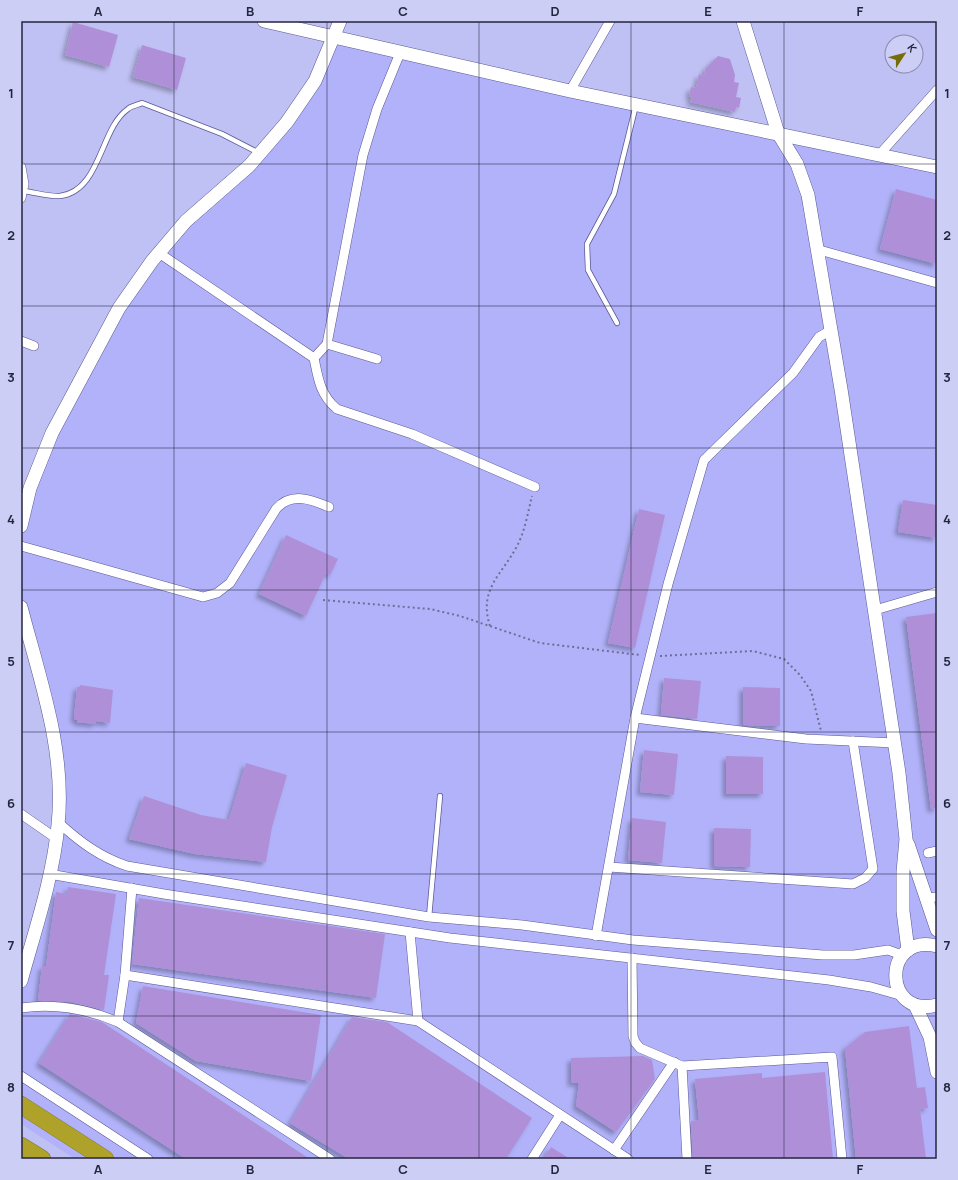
<svg xmlns="http://www.w3.org/2000/svg" width="958" height="1180" viewBox="0 0 958 1180" font-family="Manrope,sans-serif">
<style>
.built{fill:#b2b2fb}
.building{fill:#af90d8;filter:url(#shadow)}
.lines{fill:none;stroke-linecap:round;stroke-linejoin:round}
.lane-casing{stroke:#5a5993;stroke-width:6}
.street-casing{stroke:#5a5993;stroke-width:10}
.secondary-casing{stroke:#5a5993;stroke-width:14}
.highway-casing{stroke:#7e7631;stroke-width:18}
.path{stroke:#6e6e95;stroke-width:2;stroke-dasharray:2 3;stroke-linecap:butt}
.lane{stroke:#fff;stroke-width:4.5}
.street{stroke:#fff;stroke-width:9}
.secondary{stroke:#fff;stroke-width:13}
.highway{stroke:#aea22a;stroke-width:17}
.grid{fill:none;stroke:#26253f;stroke-width:1;stroke-opacity:0.55}
.neatline{fill:none;stroke:#26253f;stroke-width:1.5}
.grid-label{font-size:13px;text-anchor:middle;font-weight:bold;fill:#26253f}
</style>
<defs>
<filter id="shadow"><feDropShadow dx="-3.5" dy="3.5" stdDeviation="2" flood-color="#0004"/></filter>
</defs>
<rect width="100%" height="100%" fill="#bfc0f4"/>
<path class="built" d="M330 43 937 168V1159H75L21 1124V988L37 920 59 787 21 610V531L36 469 145 268 272 142Z"/>
<g class="building">
<path d="M73 22 118 35 109 67 65 55Z"/>
<path d="M142 45 186 58 177 90 133 77Z"/>
<path d="M718 56 730 59 735 75 734 82 739 83 736 97 741 98 739 108 736 107 735 112 690 102 692 97 689 96 691 87 696 88 699 74 704 76 705 69Z"/>
<path d="M896 189 937 200V264L880 249Z"/>
<path d="M903 500 937 505V538L898 532Z"/>
<path d="M639 509 665 515 635 648 608 643Z"/>
<path d="M286 535 338 559 330 575 326 573 306 616 259 594Z"/>
<path d="M937 613V808L931 809 906 617Z"/>
<path d="M664 678 701 681 697 719 661 715Z"/>
<path d="M80 685 113 690 110 723 96 721V724L77 722V720L74 719 77 687H80Z"/>
<path d="M743 687 780 688V726L743 725Z"/>
<path d="M644 750 678 754 674 795 640 792Z"/>
<path d="M726 756 763 757V794H726Z"/>
<path d="M246 763 287 775 272 827 266 862 195 854 129 839 144 796 201 815 229 820Z"/>
<path d="M632 818 666 822 662 863 628 860Z"/>
<path d="M714 828 751 829 750 867 714 866Z"/>
<path d="M68 887 116 894 104 975H109L104 1010 71 1002 38 1001 42 966H46L56 892 67 894Z"/>
<path d="M139 898 385 934 376 998 132 964Z"/>
<path d="M143 986 321 1015 311 1081 196 1061 136 1023Z"/>
<path d="M70 1014 102 1022 310 1159H186L39 1063Z"/>
<path d="M352 1017 387 1022 532 1118 506 1159H349L290 1123Z"/>
<path d="M909 1026 917 1088 925 1087 928 1108 920 1109 926 1159H856L845 1048 865 1032Z"/>
<path d="M643 1056 652 1060 655 1079 616 1132 576 1106 579 1083H571V1058Z"/>
<path d="M825 1072 833 1159H693L691 1121 699 1120 695 1079 762 1073V1078Z"/>
<path d="M551 1147 570 1159H544Z"/>
</g>
<g class="lines">
<g class="lane-casing">
<g id="lane">
<path d="M23 191C34 192 49 197 60 196 101 191 100 128 128 109 131 106 138 105 142 103L222 134 259 153"/>
<path d="M617 323 588 270 587 244 614 194 636 105"/>
<path d="M429 917 440 796"/>
</g>
</g>
<g class="street-casing">
<g id="street">
<path d="M570 91 610 21"/>
<path d="M879 155 937 90"/>
<path d="M21 167 24 184 21 198"/>
<path d="M816 249 937 283"/>
<path d="M159 253 314 358C318 378 320 395 337 409L412 434 535 487"/>
<path d="M21 341 34 346"/>
<path d="M327 344 377 359"/>
<path d="M314 358 327 344 363 155 377 109 400 53"/>
<path d="M21 546 203 597 217 593 230 583 276 509C291 492 310 499 329 507"/>
<path d="M875 610 937 592"/>
<path d="M635 718 806 739 895 743"/>
<path d="M21 814 57 839"/>
<path d="M59 823C80 842 100 857 127 866L429 917 522 925 633 940 823 955H854L888 950 902 955"/>
<path d="M928 853 937 851"/>
<path d="M609 867 853 884 865 878 873 869 853 741"/>
<path d="M49 874 164 894 450 938 829 980 871 987 903 996"/>
<path d="M926 898 937 897"/>
<path d="M410 932 418 1021"/>
<path d="M596 936 635 718 668 584 704 460 793 373 819 337 831 330"/>
<path d="M632 958 633 1036 635 1042 640 1048 682 1066 832 1057 842 1159"/>
<path d="M125 975 418 1021 628 1159"/>
<path d="M21 1008C55 1003 87 1009 118 1022L330 1159"/>
<path d="M118 1022 125 975 132 888"/>
<path d="M682 1066 687 1159"/>
<path d="M21 1076 148 1159"/>
<path d="M614 1150 674 1062"/>
<path d="M532 1159 560 1115"/>
</g>
</g>
<g class="secondary-casing">
<g id="secondary">
<path d="M264 21 570 91 937 167"/>
<path d="M743 21 778 133 797 164 808 195 841 389 899 773 906 839 903 872V911L908 950"/>
<path d="M21 526 30 488 52 433 119 308 152 261 186 221 249 166 287 122 315 81 340 21"/>
<path d="M21 607C39 677 66 750 58 825 53 878 35 930 21 981"/>
<path d="M908 844 937 930"/>
<path d="M937 946C881 933 883 1019 937 1005"/>
<path d="M915 1005 930 1037 937 1072"/>
</g>
</g>
<g class="highway-casing">
<g id="highway">
<path d="M21 1105 105 1159"/>
<path d="M21 1146 42 1159"/>
</g>
</g>
<g class="path">
<path d="M323 600 430 609 460 616 540 643 640 655"/>
<path d="M490 626C478 589 502 575 517 546 525 531 528 512 532 496"/>
<path d="M660 656 753 651 784 659 800 675 811 691 821 731"/>
</g>
<use href="#lane" class="lane"/>
<use href="#street" class="street"/>
<use href="#secondary" class="secondary"/>
<use href="#highway" class="highway"/>
</g>
<path class="grid" d="M174 21V1159M327 21V1159M479 21V1159M631 21V1159M784 21V1159M21 164H937M21 306H937M21 448H937M21 590H937M21 732H937M21 874H937M21 1016H937"/>
<rect width="958" height="1180" fill="none" stroke="#cdcef6" stroke-width="44"/>
<g transform="translate(904 54) rotate(54)"><circle r="19" fill="#cdcef6" stroke="#8a8aad"/>
<path d="M0-3L7 15L0 10L-7 15Z" fill="#766d09"/>
<text y="-6" font-size="11" font-weight="bold" text-anchor="middle" fill="#26253f">K</text>
</g>
<rect x="22" y="22" width="914" height="1136" class="neatline"/>
<g class="grid-label">
<text x="98" y="16">A</text>
<text x="250" y="16">B</text>
<text x="403" y="16">C</text>
<text x="555" y="16">D</text>
<text x="708" y="16">E</text>
<text x="860" y="16">F</text>
<text x="11" y="98">1</text>
<text x="947" y="98">1</text>
<text x="11" y="240">2</text>
<text x="947" y="240">2</text>
<text x="11" y="382">3</text>
<text x="947" y="382">3</text>
<text x="11" y="524">4</text>
<text x="947" y="524">4</text>
<text x="11" y="666">5</text>
<text x="947" y="666">5</text>
<text x="11" y="808">6</text>
<text x="947" y="808">6</text>
<text x="11" y="950">7</text>
<text x="947" y="950">7</text>
<text x="11" y="1092">8</text>
<text x="947" y="1092">8</text>
<text x="98" y="1174">A</text>
<text x="250" y="1174">B</text>
<text x="403" y="1174">C</text>
<text x="555" y="1174">D</text>
<text x="708" y="1174">E</text>
<text x="860" y="1174">F</text>
</g>
</svg>
